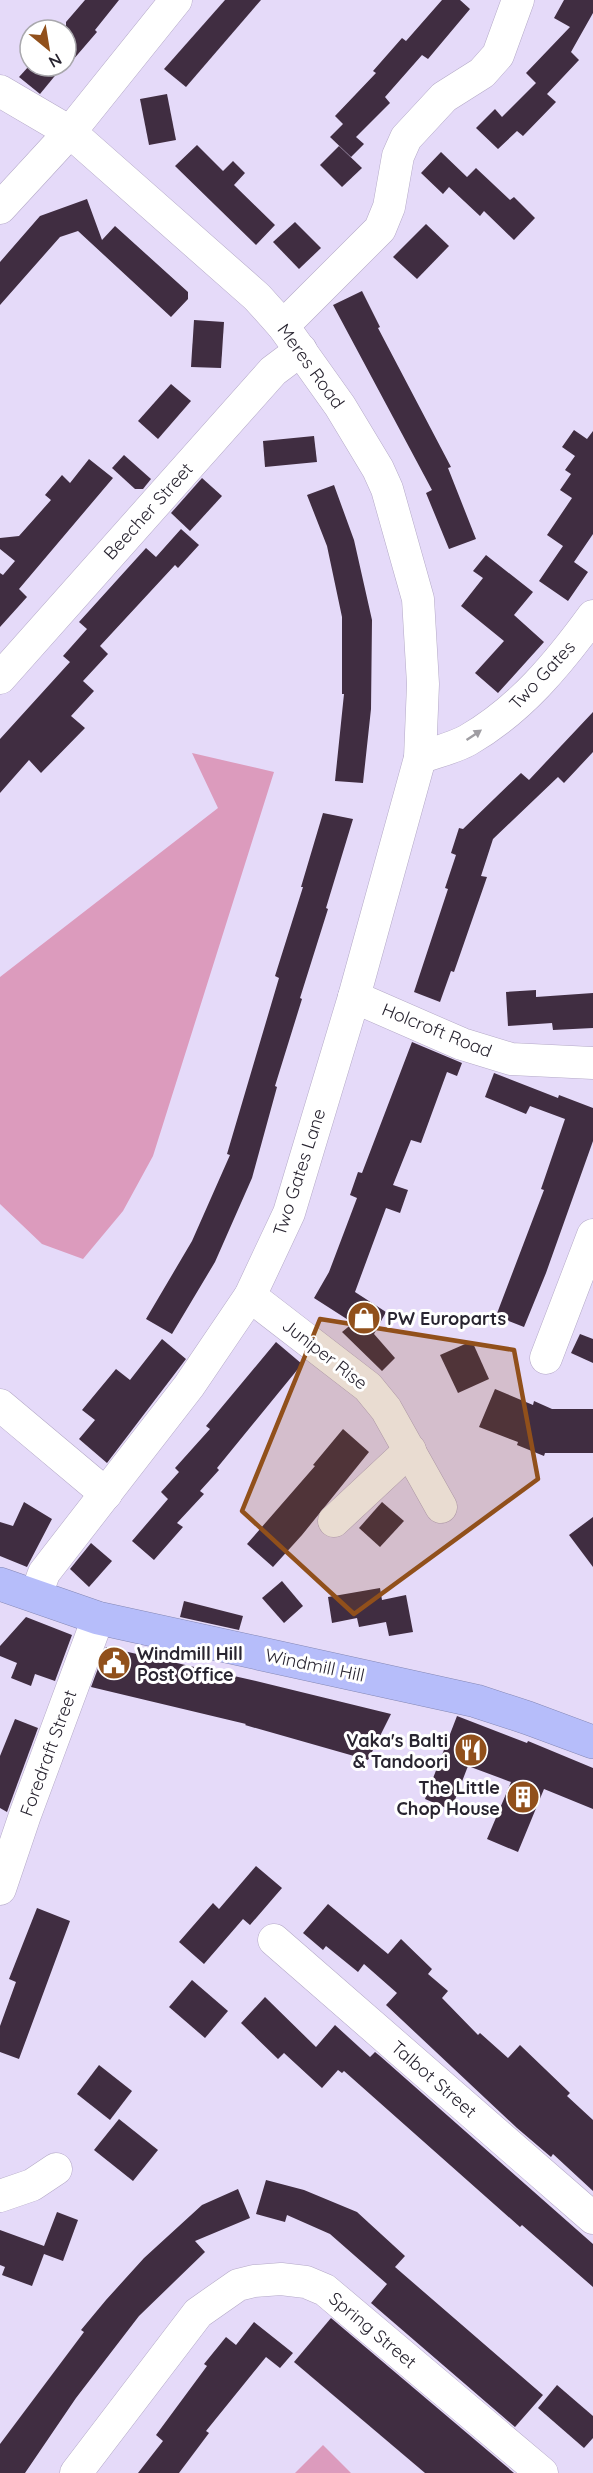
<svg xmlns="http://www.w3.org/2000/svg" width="593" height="2473" viewBox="0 0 593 2473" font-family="Quicksand,sans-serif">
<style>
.green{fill:#dc9bbd}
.building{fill:#402d41}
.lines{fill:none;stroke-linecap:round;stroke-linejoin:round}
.minor-casing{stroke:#b4a9c7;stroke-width:33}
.highway-casing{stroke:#8588b4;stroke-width:34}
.minor{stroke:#fff;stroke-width:32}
.highway{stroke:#b6bdfa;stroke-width:33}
.oneway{fill:#9f9da2}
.marked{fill:#91501b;fill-opacity:0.2;stroke:#91501b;stroke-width:4.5;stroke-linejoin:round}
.labels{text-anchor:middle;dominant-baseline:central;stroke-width:6;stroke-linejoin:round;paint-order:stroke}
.street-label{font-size:18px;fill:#292531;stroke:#fff}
.poi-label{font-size:18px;font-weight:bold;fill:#292531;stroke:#fff;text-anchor:start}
</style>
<rect width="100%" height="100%" fill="#e5daf9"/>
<g class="green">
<path d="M192 753 274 772 153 1156 123 1211 83 1259 42 1244 0 1204V977L218 808Z"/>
<path d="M323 2445 351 2473H295Z"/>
</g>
<g class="building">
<path d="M85 0H119L95 30 97 32 66 68V22Z"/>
<path d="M225 0H261L186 87 164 69Z"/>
<path d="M442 0H460L470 9 428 59 422 55 385 97 390 103 356 137 364 144 351 157 330 137 343 124 335 116 376 73 373 71 402 38 406 41Z"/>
<path d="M564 0H593V13L571 52 579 60 547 94 556 102 523 136 517 131 498 149 476 128 495 109 502 117 536 83 526 73 570 27 554 18Z"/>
<path d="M29 66H63L40 94 19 77Z"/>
<path d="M167 94 176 140 149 145 140 99Z"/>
<path d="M197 145 223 171 233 161 245 173 234 185 275 225 256 245 175 166Z"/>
<path d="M339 146 362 168 342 187 320 165Z"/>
<path d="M441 152 467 177 476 168 510 200 514 197 535 218 514 240 484 211 480 216 449 187 443 194 421 173Z"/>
<path d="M87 199 102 240 115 226 188 292V299L171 317 78 231 60 237 0 305V262L40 216Z"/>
<path d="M295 222 321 248 299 269 273 242Z"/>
<path d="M426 224 449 246 417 279 393 257Z"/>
<path d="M362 291 380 327 378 328 451 467 448 468 476 539 449 549 426 493 432 490 333 305Z"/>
<path d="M194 320 224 322 221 368 191 367Z"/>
<path d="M171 384 191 401 158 439 138 421Z"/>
<path d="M574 430 587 439 593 431V534L574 562 588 572 568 601 539 581 563 546 547 535 572 498 560 490 571 474 565 470 575 456 562 447Z"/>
<path d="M314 436 317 462 265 467 263 441Z"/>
<path d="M124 455 151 479 143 489H135L112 468Z"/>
<path d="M89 459 113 478 19 589 27 597 0 627V573L3 575 15 561 0 549V538L19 536 51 500 45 495 62 475 70 483Z"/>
<path d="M202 478 222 496 190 531 171 513Z"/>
<path d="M334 485 354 540 372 620 371 709 363 783 335 781 344 694H342V617L327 546 307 495Z"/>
<path d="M181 529 199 545 178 568 175 565 100 646 108 654 83 681 94 691 71 716 85 728 41 773 29 760 0 793V739L70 662 63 656 87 629 79 622 146 548 156 557Z"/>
<path d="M486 555 533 592 514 615 544 642 498 693 475 673 504 641 461 606 483 578 473 571Z"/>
<path d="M593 712V752L564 783 558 777 493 839 481 876 487 877 454 972 451 971 440 1002 414 992 448 889 445 888 456 855 451 853 459 828 463 829 521 773 529 780Z"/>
<path d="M323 813 353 819 326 908 328 909 300 998 302 999 275 1086 277 1087 252 1178 215 1262 172 1334 146 1319 192 1241 230 1155 227 1154 279 978 275 976 303 887H301Z"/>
<path d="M536 990V997L593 993V1028L553 1030 552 1023 508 1026 506 992Z"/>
<path d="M412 1042 462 1063 457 1076 447 1072 421 1143 411 1140 393 1185 408 1190 400 1213 386 1208 355 1292 386 1312 374 1334 395 1358 382 1371 342 1332 353 1323 314 1298 329 1272 357 1198 350 1195 358 1172 362 1173Z"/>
<path d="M494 1073 558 1098 559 1095 593 1108V1141L546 1273 524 1327 496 1316 544 1190 541 1189 565 1119 530 1106 526 1114 485 1097Z"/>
<path d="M580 1334 593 1339V1363L571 1353Z"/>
<path d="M162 1339 186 1359 107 1463 79 1439 95 1420 82 1410 116 1369 130 1380Z"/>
<path d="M472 1341 489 1379 458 1393 440 1355Z"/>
<path d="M276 1342 302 1364 217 1468 219 1470 200 1491 204 1494 177 1523 183 1527 154 1560 132 1541 168 1499 161 1492 179 1472 175 1468 210 1429 206 1426Z"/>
<path d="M495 1389 533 1405 534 1401 552 1409H593V1453H545L544 1456 517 1445 518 1442 479 1427Z"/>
<path d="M343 1429 369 1452 302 1535 273 1567 247 1544 315 1466 313 1465Z"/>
<path d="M24 1502 52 1519 27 1567 0 1556V1522L13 1526Z"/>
<path d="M382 1502 404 1521 380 1547 359 1528Z"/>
<path d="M593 1517V1567L569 1535Z"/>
<path d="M91 1543 112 1561 89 1587 70 1569Z"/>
<path d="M282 1581 303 1606 284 1623 262 1598Z"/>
<path d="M380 1588 382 1600 406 1595 413 1632 389 1636 386 1622 359 1627 357 1618 332 1623 328 1597Z"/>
<path d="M184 1601 243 1616 239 1630 180 1617Z"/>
<path d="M26 1617 72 1635 55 1681 35 1674 31 1686 11 1678 17 1663 0 1656V1646Z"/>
<path d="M106 1647 256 1681 391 1714 368 1760 245 1725 246 1724 91 1687Z"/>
<path d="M457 1716 527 1743 528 1741 593 1768V1809L544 1789 518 1852 487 1839 511 1782 468 1766 451 1810 425 1799Z"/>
<path d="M15 1719 38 1728 7 1812 0 1808V1756Z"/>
<path d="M256 1866 282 1888 250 1925 243 1919 204 1964 179 1942 213 1903 219 1909Z"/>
<path d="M328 1904 388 1954 401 1939 432 1969 428 1974 448 1991 442 1998 478 2035 480 2033 508 2058 520 2045 570 2093 567 2096 593 2120V2191L553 2154 551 2157 517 2128 386 2005 397 1993 364 1964 358 1972 326 1946 323 1950 303 1933Z"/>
<path d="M37 1908 70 1921 19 2059 0 2052V2026L16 1982 9 1979Z"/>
<path d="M192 1980 228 2011 205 2038 169 2007Z"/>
<path d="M265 1997 316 2047 335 2025 370 2057 375 2052 380 2056 593 2244V2287L522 2225 520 2227 344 2071 342 2073 338 2070 322 2088 284 2053 278 2059 241 2023Z"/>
<path d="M99 2065 132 2091 110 2120 77 2094Z"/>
<path d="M119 2119 158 2150 133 2181 94 2150Z"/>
<path d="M266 2180 304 2190 357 2212 405 2256 395 2267 543 2395 515 2427 371 2303 387 2284 330 2234 287 2215 285 2222 256 2214Z"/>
<path d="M238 2189 250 2218 195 2241 205 2252 139 2316 76 2398 25 2473H0V2444L84 2332 81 2330 106 2300 144 2258 202 2205Z"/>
<path d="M57 2212 78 2220 63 2261 44 2254 32 2286 2 2275 5 2267 0 2265V2230L44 2246Z"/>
<path d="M331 2318 514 2473H425L294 2362Z"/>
<path d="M254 2322 293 2353 280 2368 266 2357 206 2431 209 2433 179 2473H138L163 2441 156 2435 207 2366 204 2364 226 2337 236 2345Z"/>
<path d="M557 2385 593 2416V2438L584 2448 538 2408Z"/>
</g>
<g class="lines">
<g class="minor-casing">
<g id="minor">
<path d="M0 91 70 132 257 297 283 326 340 406 378 469 387 489 418 599 423 684 420 758 354 997 289 1213 250 1296 189 1386 44 1573 36 1595"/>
<path d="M0 208 70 132 176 0"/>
<path d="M283 326 380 229 389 207 398 156 406 138 444 97 482 73 498 55 518 0"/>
<path d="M0 678 273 371 301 350"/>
<path d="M420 758C435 752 454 748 468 740 520 710 558 664 593 616"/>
<path d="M354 997 462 1044 511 1059 593 1063"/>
<path d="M250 1296 368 1387 386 1409 441 1507"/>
<path d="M546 1358 593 1235"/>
<path d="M0 1405 106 1494"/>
<path d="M334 1521 410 1450"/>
<path d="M0 1889 25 1815 98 1618"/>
<path d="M274 1940 593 2218"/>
<path d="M0 2196 32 2185 56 2169"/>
<path d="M76 2473 198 2313 238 2285 254 2281 281 2279 306 2282 325 2290 542 2473"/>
</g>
</g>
<g class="highway-casing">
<path id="highway" d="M0 1584 98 1618 476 1701 528 1718 593 1742"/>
</g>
<use href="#minor" class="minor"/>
<use href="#highway" class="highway"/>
</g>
<defs><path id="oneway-solid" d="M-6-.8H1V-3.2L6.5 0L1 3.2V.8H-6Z" transform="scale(1.5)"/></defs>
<use class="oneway" href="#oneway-solid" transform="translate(474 735) rotate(-34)"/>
<path class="marked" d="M320 1319 514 1350 538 1479 354 1614 242 1511Z"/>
<defs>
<g id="shop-disc" transform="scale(1.725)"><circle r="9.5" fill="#91501b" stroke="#fff"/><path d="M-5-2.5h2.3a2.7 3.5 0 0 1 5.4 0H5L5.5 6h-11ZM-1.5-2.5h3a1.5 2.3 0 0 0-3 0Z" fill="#fff"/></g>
<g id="civic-disc" transform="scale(1.725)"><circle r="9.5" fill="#91501b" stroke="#fff"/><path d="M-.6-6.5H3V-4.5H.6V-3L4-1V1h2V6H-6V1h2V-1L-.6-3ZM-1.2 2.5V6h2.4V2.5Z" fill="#fff"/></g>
<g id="restaurant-disc" transform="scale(1.725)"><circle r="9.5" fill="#91501b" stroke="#fff"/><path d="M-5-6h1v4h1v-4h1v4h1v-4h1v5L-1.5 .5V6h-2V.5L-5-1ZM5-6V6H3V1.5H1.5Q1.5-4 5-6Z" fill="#fff"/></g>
<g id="building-disc" transform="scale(1.725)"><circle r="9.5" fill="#91501b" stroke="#fff"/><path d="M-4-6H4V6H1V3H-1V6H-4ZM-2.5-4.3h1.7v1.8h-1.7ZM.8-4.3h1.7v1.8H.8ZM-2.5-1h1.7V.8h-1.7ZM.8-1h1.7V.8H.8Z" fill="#fff"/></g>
</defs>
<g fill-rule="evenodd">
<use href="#shop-disc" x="364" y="1318"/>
<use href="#civic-disc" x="114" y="1663"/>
<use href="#restaurant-disc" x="471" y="1750"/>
<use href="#building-disc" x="523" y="1797"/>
</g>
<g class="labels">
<g class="street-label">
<text transform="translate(311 366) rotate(54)">Meres Road</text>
<text transform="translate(148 511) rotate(-48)">Beecher Street</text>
<text transform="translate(542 675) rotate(-47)">Two Gates</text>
<text transform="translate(437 1030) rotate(22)">Holcroft Road</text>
<text transform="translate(299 1172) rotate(-72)">Two Gates Lane</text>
<text transform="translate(325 1354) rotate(38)">Juniper Rise</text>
<text transform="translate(315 1665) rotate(12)">Windmill Hill</text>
<text transform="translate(48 1753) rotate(-70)">Foredraft Street</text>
<text transform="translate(434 2079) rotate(41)">Talbot Street</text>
<text transform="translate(373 2330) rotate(40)">Spring Street</text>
</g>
<g class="poi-label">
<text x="387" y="1318">PW Europarts</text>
<text x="137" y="1653">Windmill Hill<tspan x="137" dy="21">Post Office</tspan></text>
<text x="448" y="1740" text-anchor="end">Vaka's Balti<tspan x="448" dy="21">&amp; Tandoori</tspan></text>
<text x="500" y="1787" text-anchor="end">The Little<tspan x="500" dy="21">Chop House</tspan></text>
</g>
</g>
<g transform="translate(48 48) rotate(150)"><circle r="28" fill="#ffffff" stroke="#a9a8ad" stroke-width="1.5"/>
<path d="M0-4.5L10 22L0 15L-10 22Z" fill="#91501b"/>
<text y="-9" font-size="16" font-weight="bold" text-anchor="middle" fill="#292531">N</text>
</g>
</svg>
